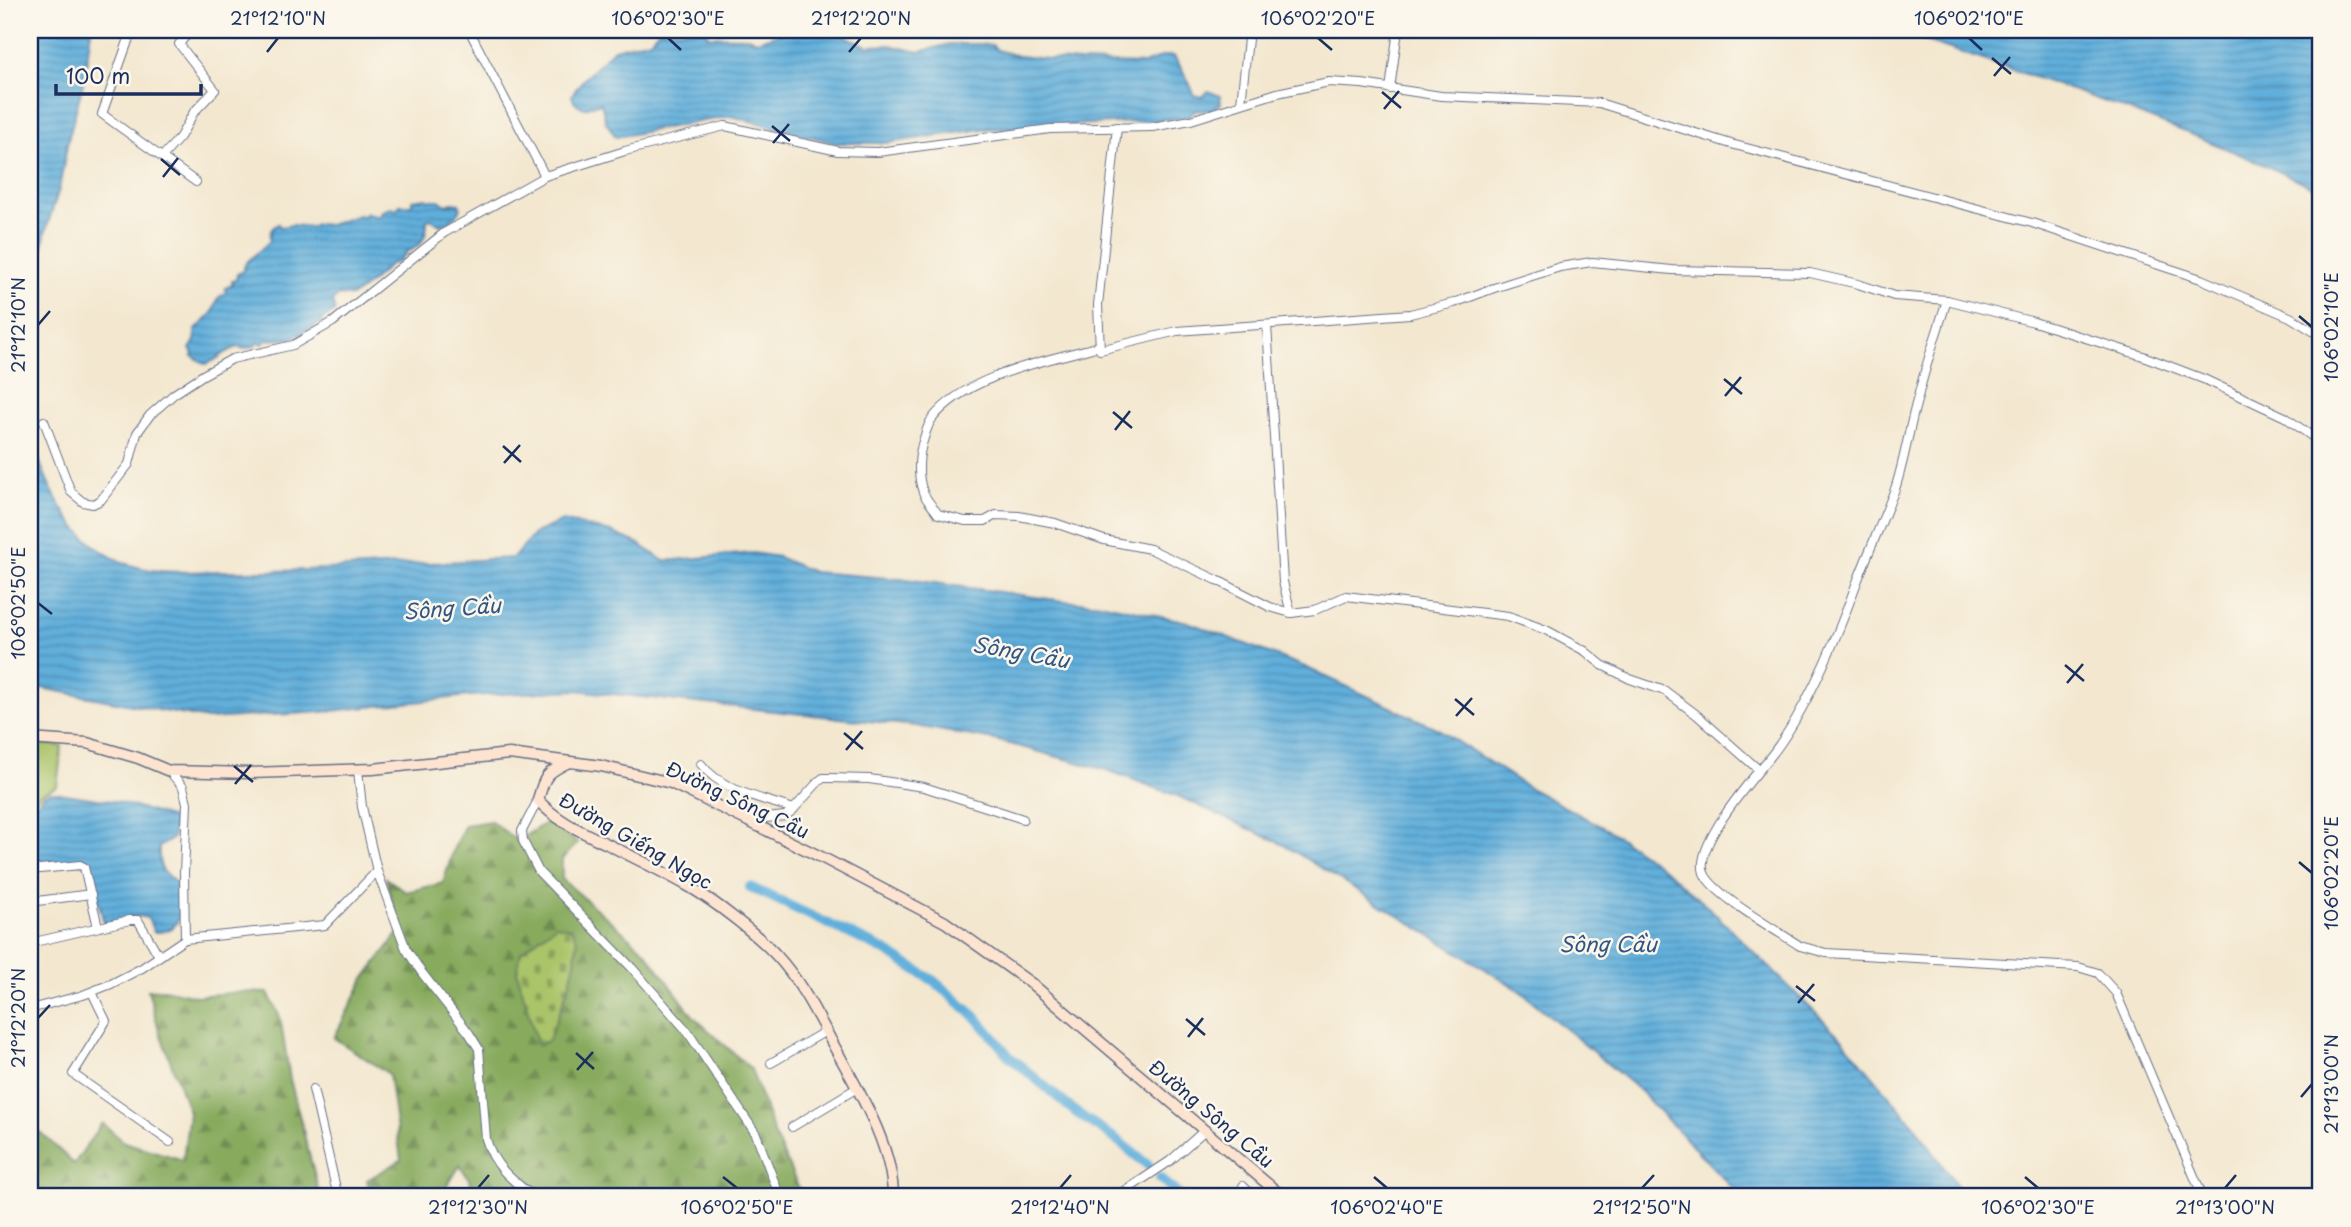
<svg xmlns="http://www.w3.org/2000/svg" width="2351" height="1227" viewBox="0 0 2351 1227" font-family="'Playpen Sans',sans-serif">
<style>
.green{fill:#aac469;stroke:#627a64;stroke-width:2}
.forest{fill:url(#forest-firs);stroke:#516c5e;stroke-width:2}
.cemetery{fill:url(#cemetery-stones);stroke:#627a64;stroke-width:2}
.water{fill:url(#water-rules);stroke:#3e6f9c;stroke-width:2}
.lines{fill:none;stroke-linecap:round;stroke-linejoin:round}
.canal{stroke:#61afdb;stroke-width:10}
.street-casing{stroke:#676f86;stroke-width:10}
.secondary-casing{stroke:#676f86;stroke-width:13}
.street{stroke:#fff;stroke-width:8}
.secondary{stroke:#fde4d1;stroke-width:10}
.ticks{fill:none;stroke:#1b2f5e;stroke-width:2.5}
.labels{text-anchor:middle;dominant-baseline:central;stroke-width:5;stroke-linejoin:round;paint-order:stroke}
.street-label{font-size:19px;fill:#1b2f5e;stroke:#fbf7ec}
.water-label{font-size:21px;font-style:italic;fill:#305584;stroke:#fbf7ec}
.neatline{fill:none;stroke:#1b2f5e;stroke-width:2.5}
.ticks-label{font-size:18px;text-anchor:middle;fill:#1b2f5e}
</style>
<defs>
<pattern id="forest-firs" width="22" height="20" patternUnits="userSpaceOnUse" patternTransform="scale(1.75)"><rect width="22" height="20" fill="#87aa5d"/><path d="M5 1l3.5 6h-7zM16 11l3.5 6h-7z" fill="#6e8b50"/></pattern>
<pattern id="cemetery-stones" width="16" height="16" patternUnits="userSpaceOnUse" patternTransform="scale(1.75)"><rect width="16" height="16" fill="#aac469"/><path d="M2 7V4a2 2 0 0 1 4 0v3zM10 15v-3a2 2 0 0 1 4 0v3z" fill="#8aa05a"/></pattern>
<pattern id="water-rules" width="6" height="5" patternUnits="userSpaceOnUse" patternTransform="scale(1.75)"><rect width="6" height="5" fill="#61afdb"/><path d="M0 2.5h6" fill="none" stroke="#4f8fb5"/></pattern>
</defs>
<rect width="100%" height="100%" fill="#fbf7ec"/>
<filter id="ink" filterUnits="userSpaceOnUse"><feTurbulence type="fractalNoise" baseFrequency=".0143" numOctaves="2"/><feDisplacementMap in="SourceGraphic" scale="14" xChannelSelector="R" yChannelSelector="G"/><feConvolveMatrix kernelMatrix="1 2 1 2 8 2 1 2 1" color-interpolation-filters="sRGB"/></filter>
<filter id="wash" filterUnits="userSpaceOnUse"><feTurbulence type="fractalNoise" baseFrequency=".00686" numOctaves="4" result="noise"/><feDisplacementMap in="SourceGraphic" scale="28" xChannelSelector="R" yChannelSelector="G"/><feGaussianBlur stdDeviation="1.57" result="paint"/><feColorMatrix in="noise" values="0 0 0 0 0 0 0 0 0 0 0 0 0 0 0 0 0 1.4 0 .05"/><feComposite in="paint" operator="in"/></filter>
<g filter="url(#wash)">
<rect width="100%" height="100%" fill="#f3e7cf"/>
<path class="green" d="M30 743 62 746 57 786 40 794 30 805Z"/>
<g class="forest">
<path d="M491 821 517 841 547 822 578 843 562 859V879L645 951 694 1017 751 1069 776 1139 803 1197H480L460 1165 441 1197H371L367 1180 401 1160 389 1074 334 1038 364 979 401 930 386 878 406 892 443 883 455 845 465 825Z"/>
<path d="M164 989 196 996 240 992 268 993 280 1017 290 1079 320 1197H38L30 1169V1142L40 1132 74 1164 102 1123 124 1142 183 1160 189 1112 159 1030 148 990Z"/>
</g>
<path class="cemetery" d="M556 925 571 928 577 940 575 962 570 983 549 1040 538 1046 517 972 521 952Z"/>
<g class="water">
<path d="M30 30H91L84 80 68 140 59 189 45 233 40 264 30 292Z"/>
<path d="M659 30H705L708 36 748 37 757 41 789 30H833L867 46 890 45 919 52 950 44H978L992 45 997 50 1018 56 1079 62 1144 64 1164 56H1174C1181 70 1190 80 1194 95L1202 97 1208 91 1220 96 1221 104 1210 110 1195 111 1188 117 1155 121 983 129 887 143H835L731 116 616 137 606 122 601 103 584 108 574 102 572 95 583 80 614 49 650 40Z"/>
<path d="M1907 30H2321V191C2194 130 2060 85 1926 41Z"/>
<path d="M427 198 428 200H439L446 205 452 203 459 204 461 208 456 217 451 218V222L440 225 431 219 427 220C427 235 422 248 407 251L405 255 401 257 400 262 390 264C387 269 356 296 351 296 347 297 343 295 339 295L332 301 335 311 322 320 321 323 290 339 266 340 263 344 258 342 255 346 244 349 238 347C224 351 220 359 206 364L192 356 193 353 190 349 195 341V331L213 312 218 298 226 293 225 288 232 285V281L236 280 237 274 242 272 246 263 270 241C269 233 270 229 278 224L280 227 293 225 310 227 317 224 329 225 359 215 364 217 365 213 380 217 381 212 392 207 396 210 400 205H412V200Z"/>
<path d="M30 429C42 479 69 539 120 561 152 576 190 571 225 571 321 572 417 563 513 558L535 533 563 521 611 532 639 544 664 561 753 553 778 557 813 572 913 580 1064 601 1105 604 1188 622 1305 667 1438 729 1529 788 1610 831 1660 866 1706 905 1843 1040 1917 1129 1965 1197H1741L1639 1090 1519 990 1282 844 1180 797 1110 771 995 740 916 726 575 690 469 696 322 712 207 719 30 686Z"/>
<path d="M51 792 118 802 173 818V838L159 847C158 870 162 872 180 886 180 910 185 933 154 932L148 918 139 916 104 923 89 866 80 862 30 866V811L44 795Z"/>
</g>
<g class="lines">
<g class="canal">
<path d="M750 887 884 950 934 981 978 1019 1009 1056 1074 1111 1117 1140 1149 1166"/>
<path d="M1160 1178 1181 1197"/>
</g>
</g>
</g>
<g filter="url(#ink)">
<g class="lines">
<g class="street-casing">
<g id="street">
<path d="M132 30 102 114 196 182"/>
<path d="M469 30 545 176"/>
<path d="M1390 89 1398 30"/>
<path d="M1241 103 1249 30"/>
<path d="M1117 127 1098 305 1100 350 1177 331 1410 314 1454 303 1494 288 1560 267 1592 262 1672 270 1810 273 1858 284 1894 296 1947 300 2034 322 2143 356 2206 380 2285 417 2321 443"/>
<path d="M162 157 180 137 194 112 215 90 179 44 191 30"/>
<path d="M1947 300C1937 332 1926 364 1918 397 1909 427 1905 459 1895 489 1883 520 1869 551 1857 582 1836 640 1806 714 1767 761 1749 782 1694 846 1704 873 1712 894 1779 932 1800 946L1826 953 2078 967 2098 973 2116 993 2203 1197"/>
<path d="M1267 325 1283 582 1291 613"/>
<path d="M1099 346C1048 361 967 374 932 419 928 424 926 432 924 438 918 455 917 476 923 492 926 500 934 508 938 514L965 521H985L996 515 1019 516 1055 523 1104 540 1150 549 1217 580 1270 607 1291 613 1315 610 1346 596 1508 616 1546 630 1585 651 1602 665 1630 679 1665 691 1697 715 1759 770"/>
<path d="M44 421 71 492 83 502 93 504 101 500 129 464 137 433 150 415 174 394 203 375 232 359 293 345 333 322 444 233 545 176 625 151 725 126 838 151 878 152 1050 129 1152 127 1191 120 1277 93 1329 82 1362 84 1441 96 1599 103 1731 144 2032 223 2201 279 2290 317 2321 336"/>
<path d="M701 764C721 791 764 799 794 809"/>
<path d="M358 770 362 807 377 871 406 949 422 973 469 1033 479 1049 486 1139C494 1167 512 1180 534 1197"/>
<path d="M538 800 522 831 523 841 539 872 632 968 687 1031 756 1134 780 1197"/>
<path d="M747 820 785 816 792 811 819 781 823 778H829L869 779 924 787 1023 819"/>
<path d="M30 870 80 865 84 867 98 927"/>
<path d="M30 902 91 894"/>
<path d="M185 939 325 925 377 871"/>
<path d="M30 943 130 920H138L159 956"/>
<path d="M92 992 106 1021 73 1074 170 1142"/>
<path d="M30 1009 83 995 111 984 142 968 185 939 184 873 187 803 183 787 169 771"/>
<path d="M771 1063 826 1031"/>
<path d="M313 1089 338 1197"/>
<path d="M792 1127 857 1088"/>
<path d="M1243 1186 1254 1197"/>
<path d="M1116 1197 1170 1161 1205 1130"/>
</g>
</g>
<g class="secondary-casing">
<g id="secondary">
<path d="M30 739 87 743 138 758 169 771 250 773 373 769 509 754 601 766 671 783 825 859 945 922 1032 984 1283 1197"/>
<path d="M569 762C546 773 545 775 538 800 555 820 582 832 605 843 633 857 662 871 690 887 714 901 758 935 777 956 801 982 817 1015 834 1046 858 1090 893 1146 893 1197"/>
</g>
</g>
<use href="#street" class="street"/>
<use href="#secondary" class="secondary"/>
</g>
</g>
<path class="ticks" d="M668 38 681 50M1318 38 1332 50M1969 38 1982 50M267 52 278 38M849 52 861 38M1992 58 2011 74M1994 76 2010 57M1382 92 1401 108M1384 109 1399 91M772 126 790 141M773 143 789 124M161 159 180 175M163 177 178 158M2299 316 2312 327M38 325 50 311M1724 379 1742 394M1725 396 1741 377M1113 412 1132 428M1115 430 1130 411M503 446 521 462M504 463 520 445M38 603 52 614M2065 665 2084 681M2067 683 2083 664M1455 699 1474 715M1456 716 1472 698M844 733 863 749M846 750 862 731M234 766 253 782M235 784 251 765M2299 862 2312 873M1796 986 1815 1001M1798 1003 1814 984M38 1018 50 1005M1186 1019 1205 1035M1188 1037 1203 1018M576 1053 594 1069M577 1070 593 1052M2301 1097 2312 1084M723 1177 737 1188M1374 1177 1387 1188M2025 1177 2038 1188M478 1188 489 1175M1060 1188 1071 1175M1642 1188 1654 1175M2225 1188 2236 1175"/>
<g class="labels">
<g class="street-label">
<text transform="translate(738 799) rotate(25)">Đường Sông Cầu</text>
<text transform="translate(636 840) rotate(30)">Đường Giếng Ngọc</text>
<text transform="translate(1212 1113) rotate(40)">Đường Sông Cầu</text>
</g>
<g class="water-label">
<text transform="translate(452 607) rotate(-4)">Sông Cầu</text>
<text transform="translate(1021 651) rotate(10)">Sông Cầu</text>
<text x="1608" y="943">Sông Cầu</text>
</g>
</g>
<rect width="2351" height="1227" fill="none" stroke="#fbf7ec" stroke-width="77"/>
<path d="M56 84v10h145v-10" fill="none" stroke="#1b2f5e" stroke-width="3.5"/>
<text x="66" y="84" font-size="21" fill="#1b2f5e" stroke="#fbf7ec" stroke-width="5" paint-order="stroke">100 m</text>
<rect x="38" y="38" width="2274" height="1150" class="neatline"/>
<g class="ticks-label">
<text x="278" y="25">21°12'10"N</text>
<text x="668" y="25">106°02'30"E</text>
<text x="861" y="25">21°12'20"N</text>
<text x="1318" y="25">106°02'20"E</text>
<text x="1969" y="25">106°02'10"E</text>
<text transform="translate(19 325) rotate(-90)" y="6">21°12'10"N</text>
<text transform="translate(2332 327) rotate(-90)" y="6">106°02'10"E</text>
<text transform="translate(19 603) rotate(-90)" y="6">106°02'50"E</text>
<text transform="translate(2332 873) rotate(-90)" y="6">106°02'20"E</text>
<text transform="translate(19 1018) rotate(-90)" y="6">21°12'20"N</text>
<text transform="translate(2332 1084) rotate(-90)" y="6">21°13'00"N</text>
<text x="478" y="1214">21°12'30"N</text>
<text x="737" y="1214">106°02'50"E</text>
<text x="1060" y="1214">21°12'40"N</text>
<text x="1387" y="1214">106°02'40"E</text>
<text x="1642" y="1214">21°12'50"N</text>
<text x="2038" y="1214">106°02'30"E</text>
<text x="2225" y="1214">21°13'00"N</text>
</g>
</svg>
